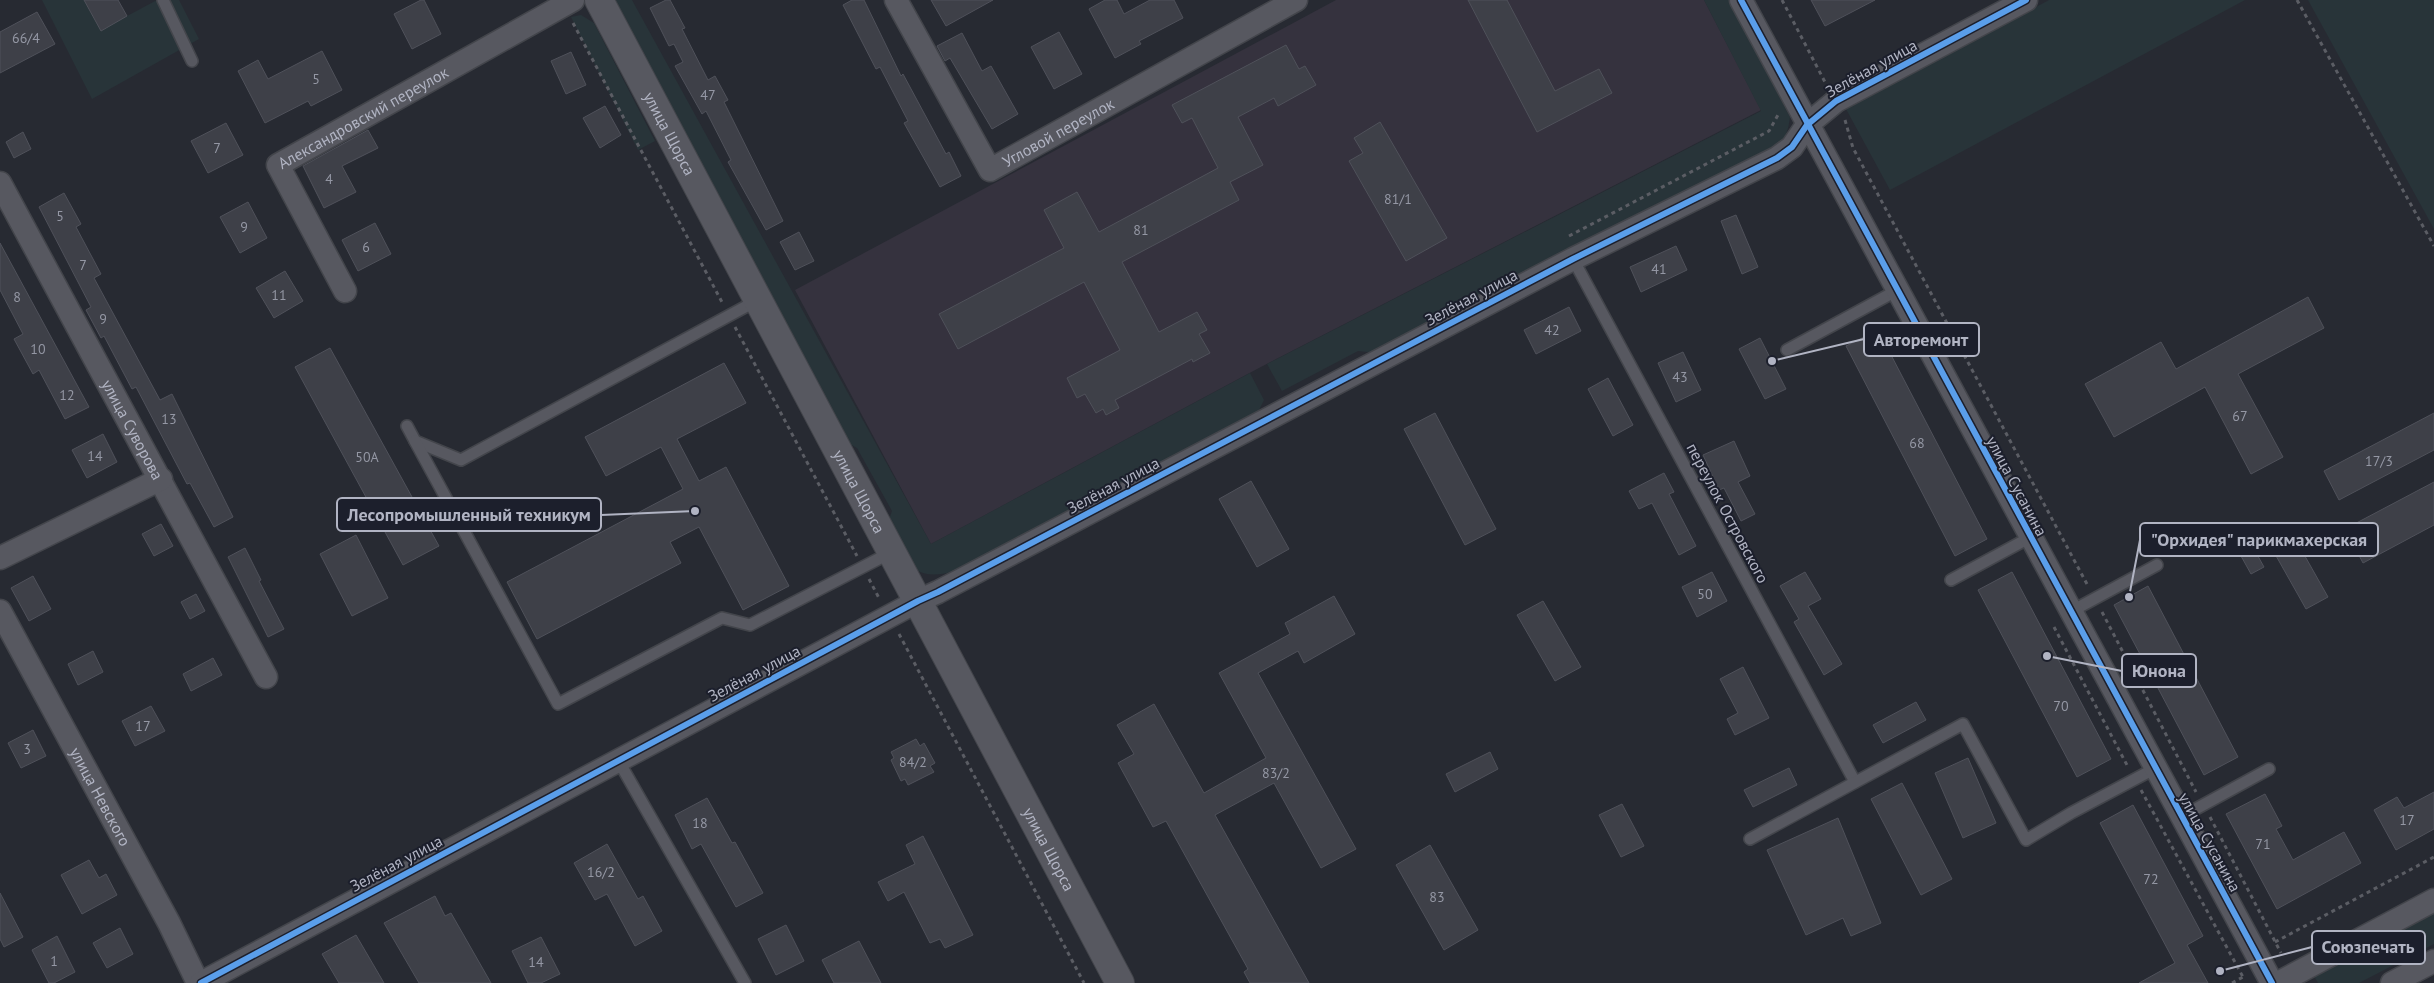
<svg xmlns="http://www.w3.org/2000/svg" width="2434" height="983" viewBox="0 0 2434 983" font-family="'PT Sans',sans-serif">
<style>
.medical{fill:#35323e}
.green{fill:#283439}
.building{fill:#3e4048;stroke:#4f515a}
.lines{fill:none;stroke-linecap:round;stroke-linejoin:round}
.service-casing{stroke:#43454b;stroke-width:14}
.minor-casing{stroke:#43454b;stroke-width:25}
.tertiary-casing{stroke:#43454b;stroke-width:30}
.path{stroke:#5b5d64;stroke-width:3;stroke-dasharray:4 4;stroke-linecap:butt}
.service{stroke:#575860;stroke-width:11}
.minor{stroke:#575860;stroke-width:22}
.tertiary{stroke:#575860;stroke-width:28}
.cycleway-casing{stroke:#1c1f2c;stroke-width:9}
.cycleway{stroke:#5a9eea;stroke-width:6}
.labels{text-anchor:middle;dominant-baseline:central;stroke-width:4;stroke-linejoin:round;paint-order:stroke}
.number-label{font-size:14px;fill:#9497a4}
.street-label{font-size:16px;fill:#b1b4c3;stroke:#1c1f2c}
.leader{fill:none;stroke:#b1b4c3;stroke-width:2}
.callout-dot{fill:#b1b4c3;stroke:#1c1f2c;stroke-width:2}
.callout{fill:#1c1f2c;stroke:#b1b4c3;stroke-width:2}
.callout-label{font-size:18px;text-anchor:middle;font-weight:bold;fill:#b1b4c3}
</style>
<rect width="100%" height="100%" fill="#272a32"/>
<path class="medical" d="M1336 0H1704L1761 110 1257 369 931 544 795 290Z"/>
<g class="green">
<path d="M42 0H84L101 30 157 0H179L199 39 92 99Z"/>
<path d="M610 0H632L931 544 1250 373 1264 400 1257 414 955 571C910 584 905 559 887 525L892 511 857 448 841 439Z"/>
<path d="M1704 0H1729L1790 117C1788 133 1785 140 1773 150L1377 353 1358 351 1282 391 1267 364 1761 111Z"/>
<path d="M2049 0H2245L1890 190 1846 109Z"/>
<path d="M2308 0H2434V229Z"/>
<path d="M581 15 594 23 655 141 638 150 571 17Z"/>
<path d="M2434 913V944L2359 983H2318L2314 976Z"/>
</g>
<g class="building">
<path d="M84 0H118L127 16 101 31Z"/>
<path d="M421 0H424L441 34 412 49 394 14Z"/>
<path d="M666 0H670L685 28 682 29 708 80 715 76 728 100 724 102 783 221 766 230 728 162 731 160 706 111 702 114 675 66 683 62 674 44 669 46 650 8Z"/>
<path d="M852 0H864L901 76 903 74 946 154 949 152 961 176 940 187 904 123 908 121 880 67 876 69 843 5Z"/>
<path d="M931 0H993L946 26Z"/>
<path d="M1105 0H1117L1124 14 1150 0H1174L1183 18 1139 41 1141 44 1115 58 1089 9Z"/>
<path d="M1468 0H1507L1555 91 1599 69 1612 93 1537 132Z"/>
<path d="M1811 0H1875L1825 26Z"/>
<path d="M37 12 55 44 0 73V32Z"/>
<path d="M1059 32 1082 74 1054 89 1031 47Z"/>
<path d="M962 33 982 71 991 66 1018 114 992 129 950 58 945 61 937 46Z"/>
<path d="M1286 45 1299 69 1305 66 1316 85 1278 106 1274 98 1238 117 1263 165 1230 182 1239 200 1122 262 1159 332 1197 312 1207 330 1199 334 1210 353 1193 362 1192 359 1115 400 1119 408 1106 415 1103 409 1096 413 1085 394 1077 398 1067 378 1120 350 1084 282 958 349 939 314 1064 248 1044 210 1077 192 1099 232 1218 168 1192 118 1182 123 1172 105Z"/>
<path d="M322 51 342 90 311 106 308 101 265 123 238 71 258 60 268 79Z"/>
<path d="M571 52 586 85 566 94 551 61Z"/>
<path d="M605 106 621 135 600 148 583 118Z"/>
<path d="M1380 122 1447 238 1406 261 1349 161 1363 153 1354 138Z"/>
<path d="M226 123 243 155 208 173 191 141Z"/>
<path d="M368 130 378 148 342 166 356 192 324 208 303 166Z"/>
<path d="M23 132 31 149 14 158 6 142Z"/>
<path d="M64 193 81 224 76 227 101 274 94 278 160 400 172 394 233 517 214 527 190 483 187 484 136 387 132 389 104 336 101 338 86 310 91 307 39 207Z"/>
<path d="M248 202 267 238 240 253 220 217Z"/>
<path d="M1736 215 1758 267 1742 274 1721 221Z"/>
<path d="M375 223 391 254 358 271 342 240Z"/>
<path d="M799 232 814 261 795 270 780 242Z"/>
<path d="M0 243 89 407 65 419 39 370 33 374 14 339 23 334 0 290Z"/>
<path d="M1676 246 1687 270 1641 292 1630 267Z"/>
<path d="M285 271 303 301 274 318 256 288Z"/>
<path d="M2308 297 2324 328 2238 374 2283 457 2251 474 2205 387 2114 437 2085 384 2161 342 2176 369Z"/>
<path d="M1569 307 1581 331 1536 354 1524 330Z"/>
<path d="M1878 330 1987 539 1955 556 1846 346Z"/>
<path d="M1760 338 1786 389 1765 399 1739 349Z"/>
<path d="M330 348 439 546 403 565 295 367Z"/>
<path d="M1683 352 1701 390 1676 402 1658 363Z"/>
<path d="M724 363 746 403 677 439 699 481 726 467 789 586 743 610 699 527 670 542 681 563 537 639 507 582 683 489 661 447 606 476 585 437Z"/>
<path d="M1608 378 1633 425 1613 436 1588 389Z"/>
<path d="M1435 413 1496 529 1465 545 1404 429Z"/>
<path d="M2434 413V450L2339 500 2324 471Z"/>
<path d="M103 434 117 462 87 478 72 450Z"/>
<path d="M1734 441 1750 476 1738 482 1755 514 1741 521 1724 488 1719 490 1703 455Z"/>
<path d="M1664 473 1674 492 1669 494 1696 546 1679 555 1652 503 1639 509 1629 491Z"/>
<path d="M1251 481 1289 549 1257 567 1219 499Z"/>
<path d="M2434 482V525L2363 563 2345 529Z"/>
<path d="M161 524 173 546 154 556 142 534Z"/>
<path d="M356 535 388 598 352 616 320 554Z"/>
<path d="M2249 540 2264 567 2251 574 2236 547Z"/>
<path d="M2297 542 2328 597 2306 609 2275 554Z"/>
<path d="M245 548 261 580 259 581 284 629 268 637 228 557Z"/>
<path d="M1712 572 1727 601 1697 617 1682 587Z"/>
<path d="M1805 572 1821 599 1808 606 1842 664 1824 675 1794 622 1799 619 1780 586Z"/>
<path d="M2012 572 2111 759 2077 777 1978 590Z"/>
<path d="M33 576 51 609 29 621 11 588Z"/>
<path d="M2148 586 2238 757 2204 775 2114 605Z"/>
<path d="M196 594 205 611 190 619 181 602Z"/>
<path d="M1334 596 1355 634 1304 663 1298 651 1258 673 1356 849 1321 868 1274 783 1215 815 1309 983H1250L1244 972 1248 969 1166 821 1153 827 1118 763 1134 754 1117 725 1154 704 1204 793 1266 758 1219 673 1290 634 1285 623Z"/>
<path d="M1543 601 1581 667 1555 681 1517 615Z"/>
<path d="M93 651 103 672 78 685 68 664Z"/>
<path d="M213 658 222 675 191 691 183 674Z"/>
<path d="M1743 667 1769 718 1735 735 1727 719 1738 713 1720 679Z"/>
<path d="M1916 702 1926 720 1883 743 1873 725Z"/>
<path d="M151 706 165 731 135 746 122 721Z"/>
<path d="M33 730 46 756 21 768 8 743Z"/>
<path d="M916 739 920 746 924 743 935 763 930 766 934 772 908 785 905 779 901 781 891 760 894 758 891 752Z"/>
<path d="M1490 752 1498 769 1455 792 1446 774Z"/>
<path d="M1968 758 1996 823 1963 838 1935 773Z"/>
<path d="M1789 768 1797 785 1753 807 1744 790Z"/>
<path d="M1902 783 1952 879 1921 895 1871 799Z"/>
<path d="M2434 792V829L2396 850 2374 810 2397 797 2404 808Z"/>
<path d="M2265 794 2282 826 2276 829 2293 860 2344 832 2361 863 2277 909 2226 814Z"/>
<path d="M707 798 732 843 735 842 763 893 736 907 701 844 692 849 675 815Z"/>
<path d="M1622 804 1644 846 1621 857 1599 815Z"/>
<path d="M2133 805 2203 936 2187 945 2208 983H2139L2175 963 2100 823Z"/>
<path d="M1838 818 1881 923 1851 936 1843 918 1806 935 1767 850Z"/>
<path d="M923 836 973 935 945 948 940 939 930 943 904 892 888 901 878 882 915 864 906 845Z"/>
<path d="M607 844 638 899 643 896 662 931 635 946 607 894 595 900 574 863Z"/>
<path d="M1430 845 1478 930 1444 950 1396 865Z"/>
<path d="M89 860 99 878 106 874 117 895 82 914 61 875Z"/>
<path d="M0 893 23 937 4 947 0 939Z"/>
<path d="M435 896 445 916 451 913 491 983H419L384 923Z"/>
<path d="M786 925 804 961 776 975 758 939Z"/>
<path d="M120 928 133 954 107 968 93 943Z"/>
<path d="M356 935 384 983H339L322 954Z"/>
<path d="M57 936 75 972 54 983H49L32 950Z"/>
<path d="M541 937 560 974 541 983H528L512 951Z"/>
<path d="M859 941 881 983H834L822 960Z"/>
</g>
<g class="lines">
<g class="service-casing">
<g id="service">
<path d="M163 0 192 61"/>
<path d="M1573 259 1855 782"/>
<path d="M1787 350 1896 291"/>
<path d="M407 426 415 441 461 460 758 300"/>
<path d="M415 441 558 704 722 618 750 625 892 552"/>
<path d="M1951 580 2029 538"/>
<path d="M2070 612 2157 565"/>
<path d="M618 760 745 983"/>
<path d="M2181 817 2269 769"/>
<path d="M1750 839 1963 724 2026 840 2071 813 2154 769"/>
</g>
</g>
<g class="minor-casing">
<g id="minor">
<path id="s1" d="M896 0 990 170 1296 0"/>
<path d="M1741 0 2272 983"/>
<path id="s2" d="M0 183 266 677"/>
<path id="s3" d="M345 291 278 165 573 0"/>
<path d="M0 558 161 479"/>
<path id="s4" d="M0 611 169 923 198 983"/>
<path d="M201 983 918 601 938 592 1573 259 1777 158 1792 147 1807 125 1836 101 2026 0"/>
<path d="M2278 983 2434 900"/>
<path d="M2392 983 2434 961"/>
</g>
</g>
<g class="tertiary-casing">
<g id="tertiary">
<path id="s5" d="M599 0 1120 983"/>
</g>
</g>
<g class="path">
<path d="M1782 0 1826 84"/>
<path d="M2297 0 2434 246"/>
<path d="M573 23 723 304"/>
<path d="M1845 120 1853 148 2088 586"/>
<path d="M1569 236 1769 131 1779 113"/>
<path d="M735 327 857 556"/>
<path d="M869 579 880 600"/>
<path d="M2102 612 2196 792"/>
<path d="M2054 627 2128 767"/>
<path d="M899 634 1084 983"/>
<path d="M2141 790 2243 977"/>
<path d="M2210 817 2281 953"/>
<path d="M2275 942 2434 857"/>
<path d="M2232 983 2243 977"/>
</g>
<use href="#service" class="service"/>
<use href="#minor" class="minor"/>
<use href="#tertiary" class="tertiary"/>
<g class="cycleway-casing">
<g id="cycleway">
<path d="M1741 0 2272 983"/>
<path d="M201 983 918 601 938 592 1573 259 1777 158 1792 147 1807 125 1836 101 2026 0"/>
</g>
</g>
<use href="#cycleway" class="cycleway"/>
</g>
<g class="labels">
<g class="number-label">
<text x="26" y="38">66/4</text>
<text x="316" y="79">5</text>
<text x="708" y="95">47</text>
<text x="217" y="148">7</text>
<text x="329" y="179">4</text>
<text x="1398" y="199">81/1</text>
<text x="60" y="216">5</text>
<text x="244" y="227">9</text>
<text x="1141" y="230">81</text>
<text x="366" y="247">6</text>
<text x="83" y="265">7</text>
<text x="1659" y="269">41</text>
<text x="279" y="295">11</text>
<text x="17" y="297">8</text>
<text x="103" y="319">9</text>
<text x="1552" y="330">42</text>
<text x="38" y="349">10</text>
<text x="1680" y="377">43</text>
<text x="67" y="395">12</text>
<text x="2240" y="416">67</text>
<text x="169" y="419">13</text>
<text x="1917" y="443">68</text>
<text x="95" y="456">14</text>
<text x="367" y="457">50А</text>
<text x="2379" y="461">17/3</text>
<text x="1705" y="594">50</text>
<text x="2061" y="706">70</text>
<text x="143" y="726">17</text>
<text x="27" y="749">3</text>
<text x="913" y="762">84/2</text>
<text x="1276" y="773">83/2</text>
<text x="2407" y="820">17</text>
<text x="700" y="823">18</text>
<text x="2263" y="844">71</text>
<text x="601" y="872">16/2</text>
<text x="2151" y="879">72</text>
<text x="1437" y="897">83</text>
<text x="54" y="961">1</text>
<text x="536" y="962">14</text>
</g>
<g class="street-label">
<text transform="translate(1871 68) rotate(-29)">Зелёная улица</text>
<text stroke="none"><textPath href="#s3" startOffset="240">Александровский переулок</textPath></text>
<text stroke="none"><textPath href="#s1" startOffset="272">Угловой переулок</textPath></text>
<text stroke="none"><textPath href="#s5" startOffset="151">улица Щорса</textPath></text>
<text transform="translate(1471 297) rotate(-28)">Зелёная улица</text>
<text stroke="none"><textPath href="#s2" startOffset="280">улица Суворова</textPath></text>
<text transform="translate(1113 485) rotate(-28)">Зелёная улица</text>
<text transform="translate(2017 486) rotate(62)">улица Сусанина</text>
<text stroke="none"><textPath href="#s5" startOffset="556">улица Щорса</textPath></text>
<text transform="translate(1728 513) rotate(62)">переулок Островского</text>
<text transform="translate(754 673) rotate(-28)">Зелёная улица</text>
<text stroke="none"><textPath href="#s4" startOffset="211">улица Невского</textPath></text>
<text transform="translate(2210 842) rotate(61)">улица Сусанина</text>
<text stroke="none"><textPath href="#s5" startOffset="961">улица Щорса</textPath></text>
<text transform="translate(396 863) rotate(-28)">Зелёная улица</text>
</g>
</g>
<path class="leader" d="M1772 361L1864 339M695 511L601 515M2129 597L2140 540M2047 656L2122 671M2220 971L2312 947"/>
<g class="callout-dot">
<circle cx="1772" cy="361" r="5"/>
<circle cx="695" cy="511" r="5"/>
<circle cx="2129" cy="597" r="5"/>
<circle cx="2047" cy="656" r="5"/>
<circle cx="2220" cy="971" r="5"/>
</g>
<g class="callout">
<rect x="1864" y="323" width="115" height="33" rx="5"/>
<rect x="337" y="498" width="264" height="33" rx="5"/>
<rect x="2140" y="523" width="238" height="33" rx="5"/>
<rect x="2122" y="654" width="74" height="33" rx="5"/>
<rect x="2312" y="931" width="113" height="33" rx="5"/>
</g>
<g class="callout-label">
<text x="1921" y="346">Авторемонт</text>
<text x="469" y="521">Лесопромышленный техникум</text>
<text x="2259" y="546">"Орхидея" парикмахерская</text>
<text x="2159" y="677">Юнона</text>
<text x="2368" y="953">Союзпечать</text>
</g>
</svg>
